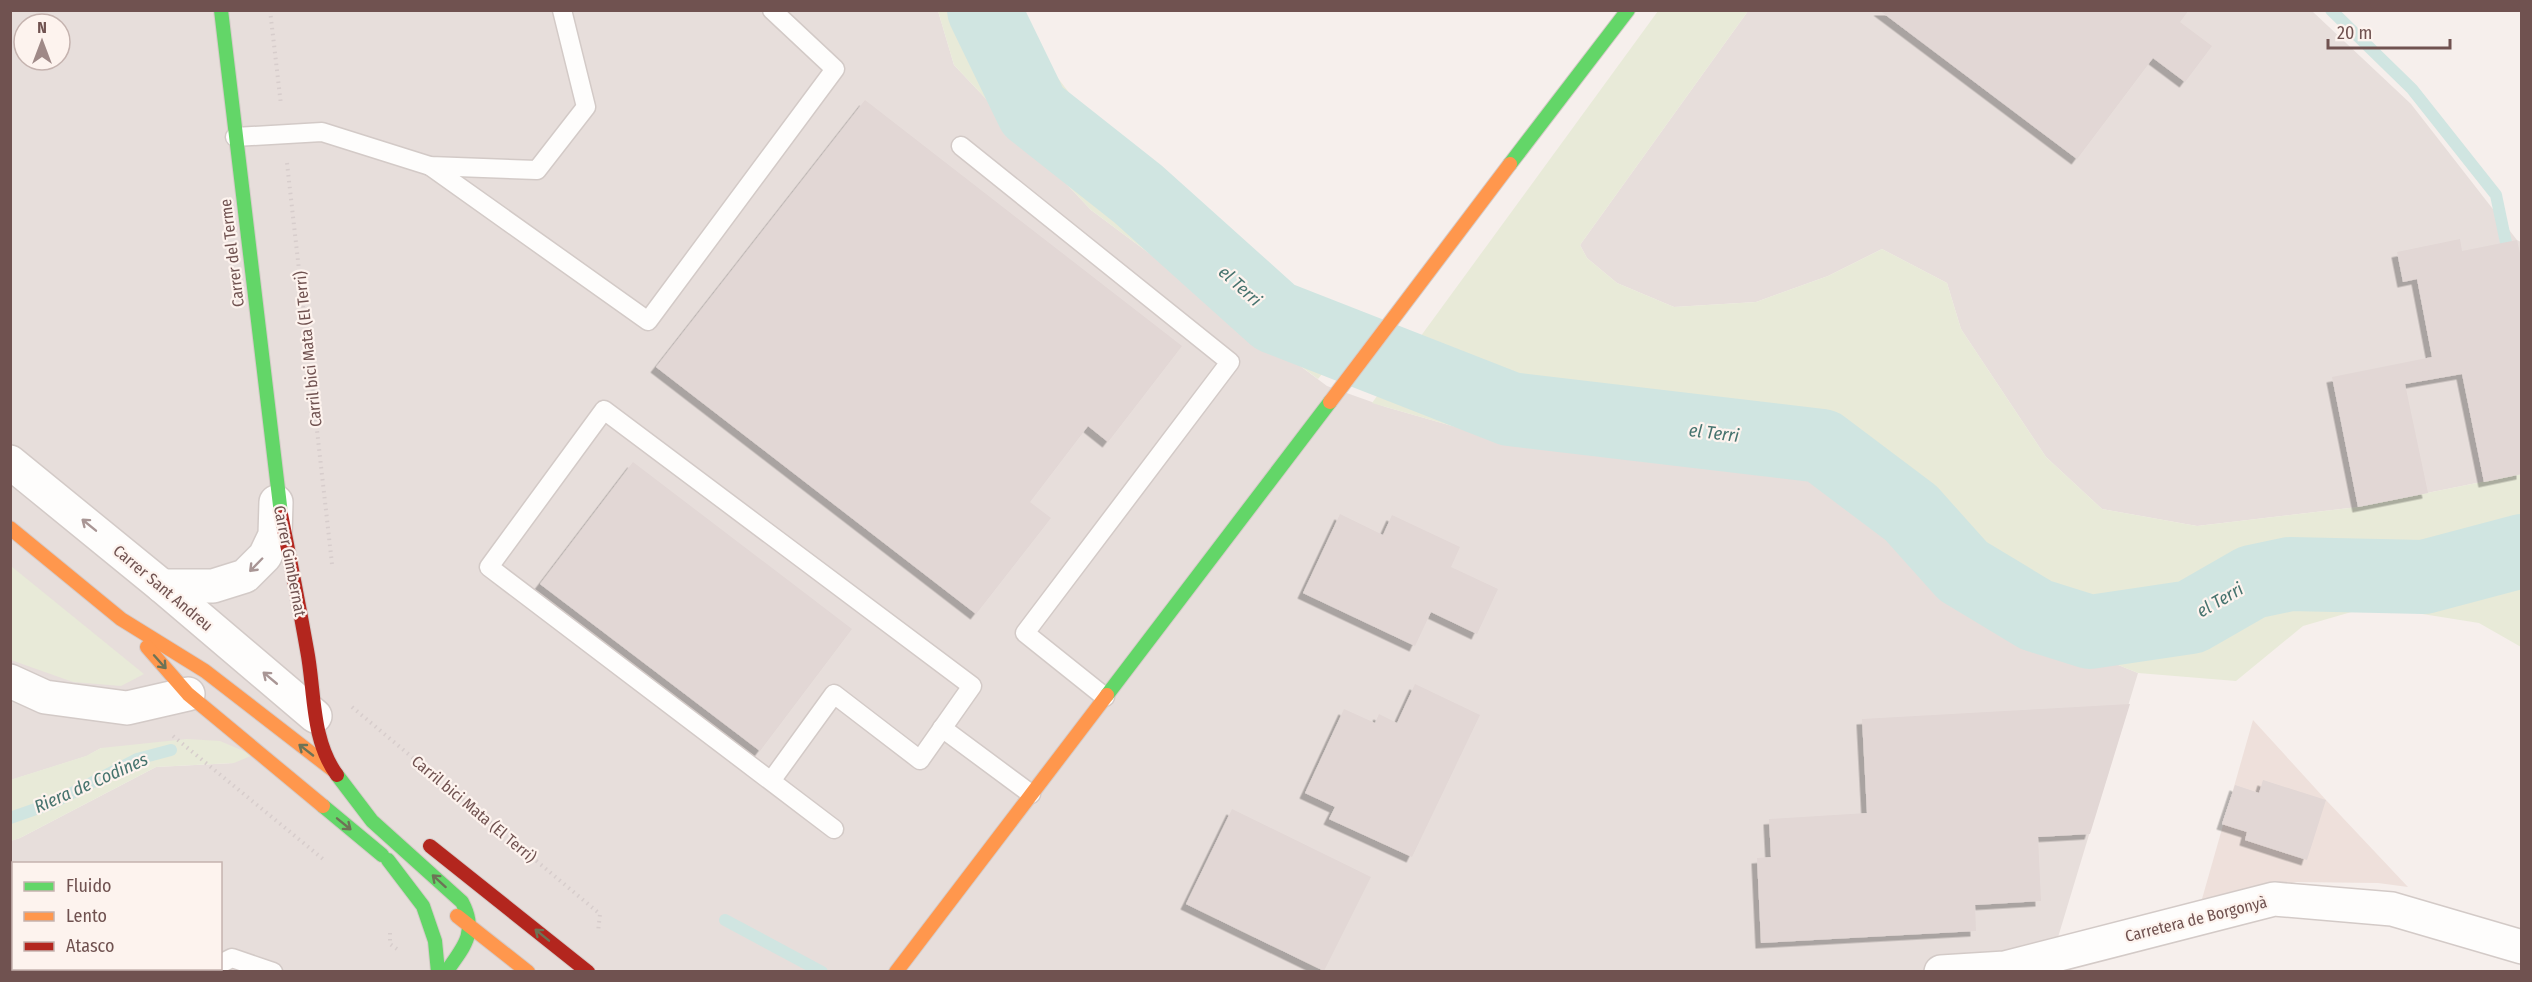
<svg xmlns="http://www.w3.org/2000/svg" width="2532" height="982" viewBox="0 0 2532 982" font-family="'Fira Sans Condensed',sans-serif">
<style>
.residential{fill:#eee0db}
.industrial{fill:#e7dedb;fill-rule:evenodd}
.green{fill:#e8ead8}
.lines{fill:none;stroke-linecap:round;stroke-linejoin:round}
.stream{stroke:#d0e5e1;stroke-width:12}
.river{stroke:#d0e5e1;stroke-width:74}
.building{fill:#e2d7d5;filter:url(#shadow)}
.lane-casing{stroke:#d3cac7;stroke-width:21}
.street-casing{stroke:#d3cac7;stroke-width:36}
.fast-casing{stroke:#d5cbc8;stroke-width:16}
.slow-casing{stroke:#d5cbc8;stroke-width:16}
.jam-casing{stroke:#d5cbc8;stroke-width:16}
.path{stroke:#d7cdcc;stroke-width:4;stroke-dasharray:1.5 4.5;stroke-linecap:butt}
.lane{stroke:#fefdfc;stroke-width:18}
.street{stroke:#fefdfc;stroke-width:33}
.fast{stroke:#63d668;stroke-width:14}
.slow{stroke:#ff974d;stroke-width:14}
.jam{stroke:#b3261e;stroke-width:14}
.oneway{stroke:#a99695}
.oneway2{stroke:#6d7356}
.labels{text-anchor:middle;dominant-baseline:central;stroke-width:4.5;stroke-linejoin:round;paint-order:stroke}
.street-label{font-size:16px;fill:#705250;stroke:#fdf3ee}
.water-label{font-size:18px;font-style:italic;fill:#46736e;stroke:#fdf3ee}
</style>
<defs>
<filter id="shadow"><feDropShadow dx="-5.5" dy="5.5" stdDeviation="0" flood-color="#0004"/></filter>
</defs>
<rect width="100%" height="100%" fill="#f6efec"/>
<path class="residential" d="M2253 720 2326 800 2408 887 2378 883 2296 882 2200 906Z"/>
<g class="industrial">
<path d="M11 11H938L954 65 1091 210 1327 386 1386 407 1515 444 1546 447 1700 437 1816 467 1840 476 1930 576 1943 594 2138 673 2049 967 2013 971H11L10 841 20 838 156 767 234 763 101 748 87 756 11 780ZM24 24H60V60H24ZM14 864H220V968H14Z"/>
<path d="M1748 11H2312L2411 104 2517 240 2521 242V474L2358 507 2197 526 2102 509 2046 457 1961 329 1947 283 1882 249 1828 276 1756 302 1674 307 1617 283 1587 258 1580 245Z"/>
</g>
<g class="green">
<path d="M938 11H1021L1050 68 1105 139 1221 228 1353 336 1318 379 1091 210 954 65Z"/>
<path d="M1658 11H1748L1580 245 1587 258 1617 283 1674 307 1756 302 1828 276 1882 249 1947 283 1961 329 2046 457 2102 509 2197 526 2358 507 2521 474V647L2479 623 2372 606 2303 626 2236 681 2138 673 1943 594 1930 576 1840 477 1816 467 1700 437 1546 447 1515 444 1372 403Z"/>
<path d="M11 566 144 674 121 686 73 682 11 660Z"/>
<path d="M187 739 220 741 253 755 234 763 156 767 20 838 11 841 10 780 86 756 101 748Z"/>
</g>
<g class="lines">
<g class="stream">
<path d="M2331 10 2412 89 2496 195 2509 257"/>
<path d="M10 818 53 803 137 759 171 750"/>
<path d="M725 920 822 972"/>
</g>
<path class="river" d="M984 10 1033 111 1138 194 1275 317 1510 409 1822 446 1911 513 1963 571 2036 615 2090 632 2191 617 2252 582 2290 574 2424 577 2522 551"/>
</g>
<g class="building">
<path d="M1879 10H2189L2180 22 2212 46 2185 82 2153 58 2077 159Z"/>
<path d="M865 100 1182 346 1108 442 1088 426 1030 502 1051 518 976 614 656 367Z"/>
<path d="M2460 239 2462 251 2517 240 2522 262V474L2484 482 2462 374 2405 384 2428 493 2358 507 2332 377 2432 357 2417 279 2403 282 2397 252Z"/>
<path d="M633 462 852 629 760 751 540 584Z"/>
<path d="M1340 514 1383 535 1392 515 1460 547 1451 567 1498 589 1477 634 1431 612 1415 646 1303 593Z"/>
<path d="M1415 684 1480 715 1412 857 1329 819 1335 807 1305 793 1344 709 1375 723 1379 714 1397 723Z"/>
<path d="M2130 704 2090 834 2038 837 2041 901 1975 905 1976 931 1761 943 1757 858 1771 857 1769 819 1867 813 1862 719Z"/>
<path d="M2263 780 2326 800 2307 860 2245 840 2247 832 2222 824 2235 785 2259 793Z"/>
<path d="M1232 809 1371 877 1324 971 1186 904Z"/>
</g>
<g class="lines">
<g class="lane-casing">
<g id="lane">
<path d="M235 137 322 132 430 166 537 170 586 107 562 10"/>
<path d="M961 146 1230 362 1025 633 1105 697"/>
<path d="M430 166 648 321 835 69 772 10"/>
<path d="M942 728 1031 794"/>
<path d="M771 781 834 694 920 760 972 686 604 410 489 567 834 829"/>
<path d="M220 964 232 958 273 972"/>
</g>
</g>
<g class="street-casing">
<g id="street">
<path d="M10 462 162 586 315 716"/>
<path d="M162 586H213L245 576 265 556 275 535 276 502"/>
<path d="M10 681 45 697 127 708 188 694"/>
<path d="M1941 972 2005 968 2274 899 2392 909 2522 947"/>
</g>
</g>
<g class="fast-casing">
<g id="fast">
<path d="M221 10 281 514"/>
<path d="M1510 164 1628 10"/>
<path d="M1107 695 1330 402"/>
<path d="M337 775 372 821 462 902C478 932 464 947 446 972"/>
<path d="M323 806 382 855"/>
<path d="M388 860 423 906 435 941 438 972"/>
</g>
</g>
<g class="slow-casing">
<g id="slow">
<path d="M1330 402 1510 164"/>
<path d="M10 528 121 619 205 671 333 770"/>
<path d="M147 647 188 694 323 806"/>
<path d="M457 916 528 972"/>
<path d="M896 972 1107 695"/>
</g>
</g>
<g class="jam-casing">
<g id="jam">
<path d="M281 514C290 559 299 605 307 650 315 691 311 740 337 775"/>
<path d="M430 846 588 972"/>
</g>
</g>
<g class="path">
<path d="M270 10 281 105"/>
<path d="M287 163 332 564"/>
<path d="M352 707 600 914 598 932"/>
<path d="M173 736 323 859"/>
<path d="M390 933V944L397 949"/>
</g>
<use href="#lane" class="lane"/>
<use href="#street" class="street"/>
<use href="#fast" class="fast"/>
<use href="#slow" class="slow"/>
<use href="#jam" class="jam"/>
</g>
<defs><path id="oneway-shaft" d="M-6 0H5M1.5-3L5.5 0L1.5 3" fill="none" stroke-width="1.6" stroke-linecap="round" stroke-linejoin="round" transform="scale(1.5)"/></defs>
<g class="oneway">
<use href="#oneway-shaft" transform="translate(89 525) rotate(-141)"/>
<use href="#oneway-shaft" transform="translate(256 565) rotate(134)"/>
<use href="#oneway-shaft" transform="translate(270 678) rotate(-140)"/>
</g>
<g class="oneway2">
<use href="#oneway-shaft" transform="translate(160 662) rotate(48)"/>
<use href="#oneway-shaft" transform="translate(306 750) rotate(-142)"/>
<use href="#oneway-shaft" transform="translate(344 824) rotate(39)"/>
<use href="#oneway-shaft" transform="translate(439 881) rotate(-138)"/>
<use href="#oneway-shaft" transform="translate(542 935) rotate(-141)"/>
</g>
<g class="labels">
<g class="street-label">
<text transform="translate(232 253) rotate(-97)">Carrer del Terme</text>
<text transform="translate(308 349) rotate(-96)">Carril bici Mata (El Terri)</text>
<text transform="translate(290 561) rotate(79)">Carrer Gimbernat</text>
<text transform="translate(163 588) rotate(40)">Carrer Sant Andreu</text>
<text transform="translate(474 809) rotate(40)">Carril bici Mata (El Terri)</text>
<text transform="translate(2196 919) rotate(-14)">Carretera de Borgonyà</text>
</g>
<g class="water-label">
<text transform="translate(1240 286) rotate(42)">el Terri</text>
<text transform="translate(1714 433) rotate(7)">el Terri</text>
<text transform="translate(2220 600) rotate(-30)">el Terri</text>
<text transform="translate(91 783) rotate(-24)">Riera de Codines</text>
</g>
</g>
<rect width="2532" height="982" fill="none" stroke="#705250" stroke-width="24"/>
<rect x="12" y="862" width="210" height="108" fill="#fdf3ee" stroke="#c5b3af" stroke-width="1.5"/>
<rect x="24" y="882" width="30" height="9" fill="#63d668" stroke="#c5b3af" stroke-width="1.5"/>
<text x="66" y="892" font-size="18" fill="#705250">Fluido</text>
<rect x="24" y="912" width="30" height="9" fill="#ff974d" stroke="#c5b3af" stroke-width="1.5"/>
<text x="66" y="922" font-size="18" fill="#705250">Lento</text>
<rect x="24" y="942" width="30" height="9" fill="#b3261e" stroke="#c5b3af" stroke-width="1.5"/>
<text x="66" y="952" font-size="18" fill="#705250">Atasco</text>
<g transform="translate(42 42)"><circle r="28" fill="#fdf3ee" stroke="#c5b3af" stroke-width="1.5"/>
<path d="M0-4.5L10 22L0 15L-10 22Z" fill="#9f8987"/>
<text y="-9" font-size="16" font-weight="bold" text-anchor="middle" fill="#705250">N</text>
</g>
<path d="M2328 39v9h122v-9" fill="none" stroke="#705250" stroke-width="3"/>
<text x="2337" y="39" font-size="18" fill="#705250" stroke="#fdf3ee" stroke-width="4.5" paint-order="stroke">20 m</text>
</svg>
